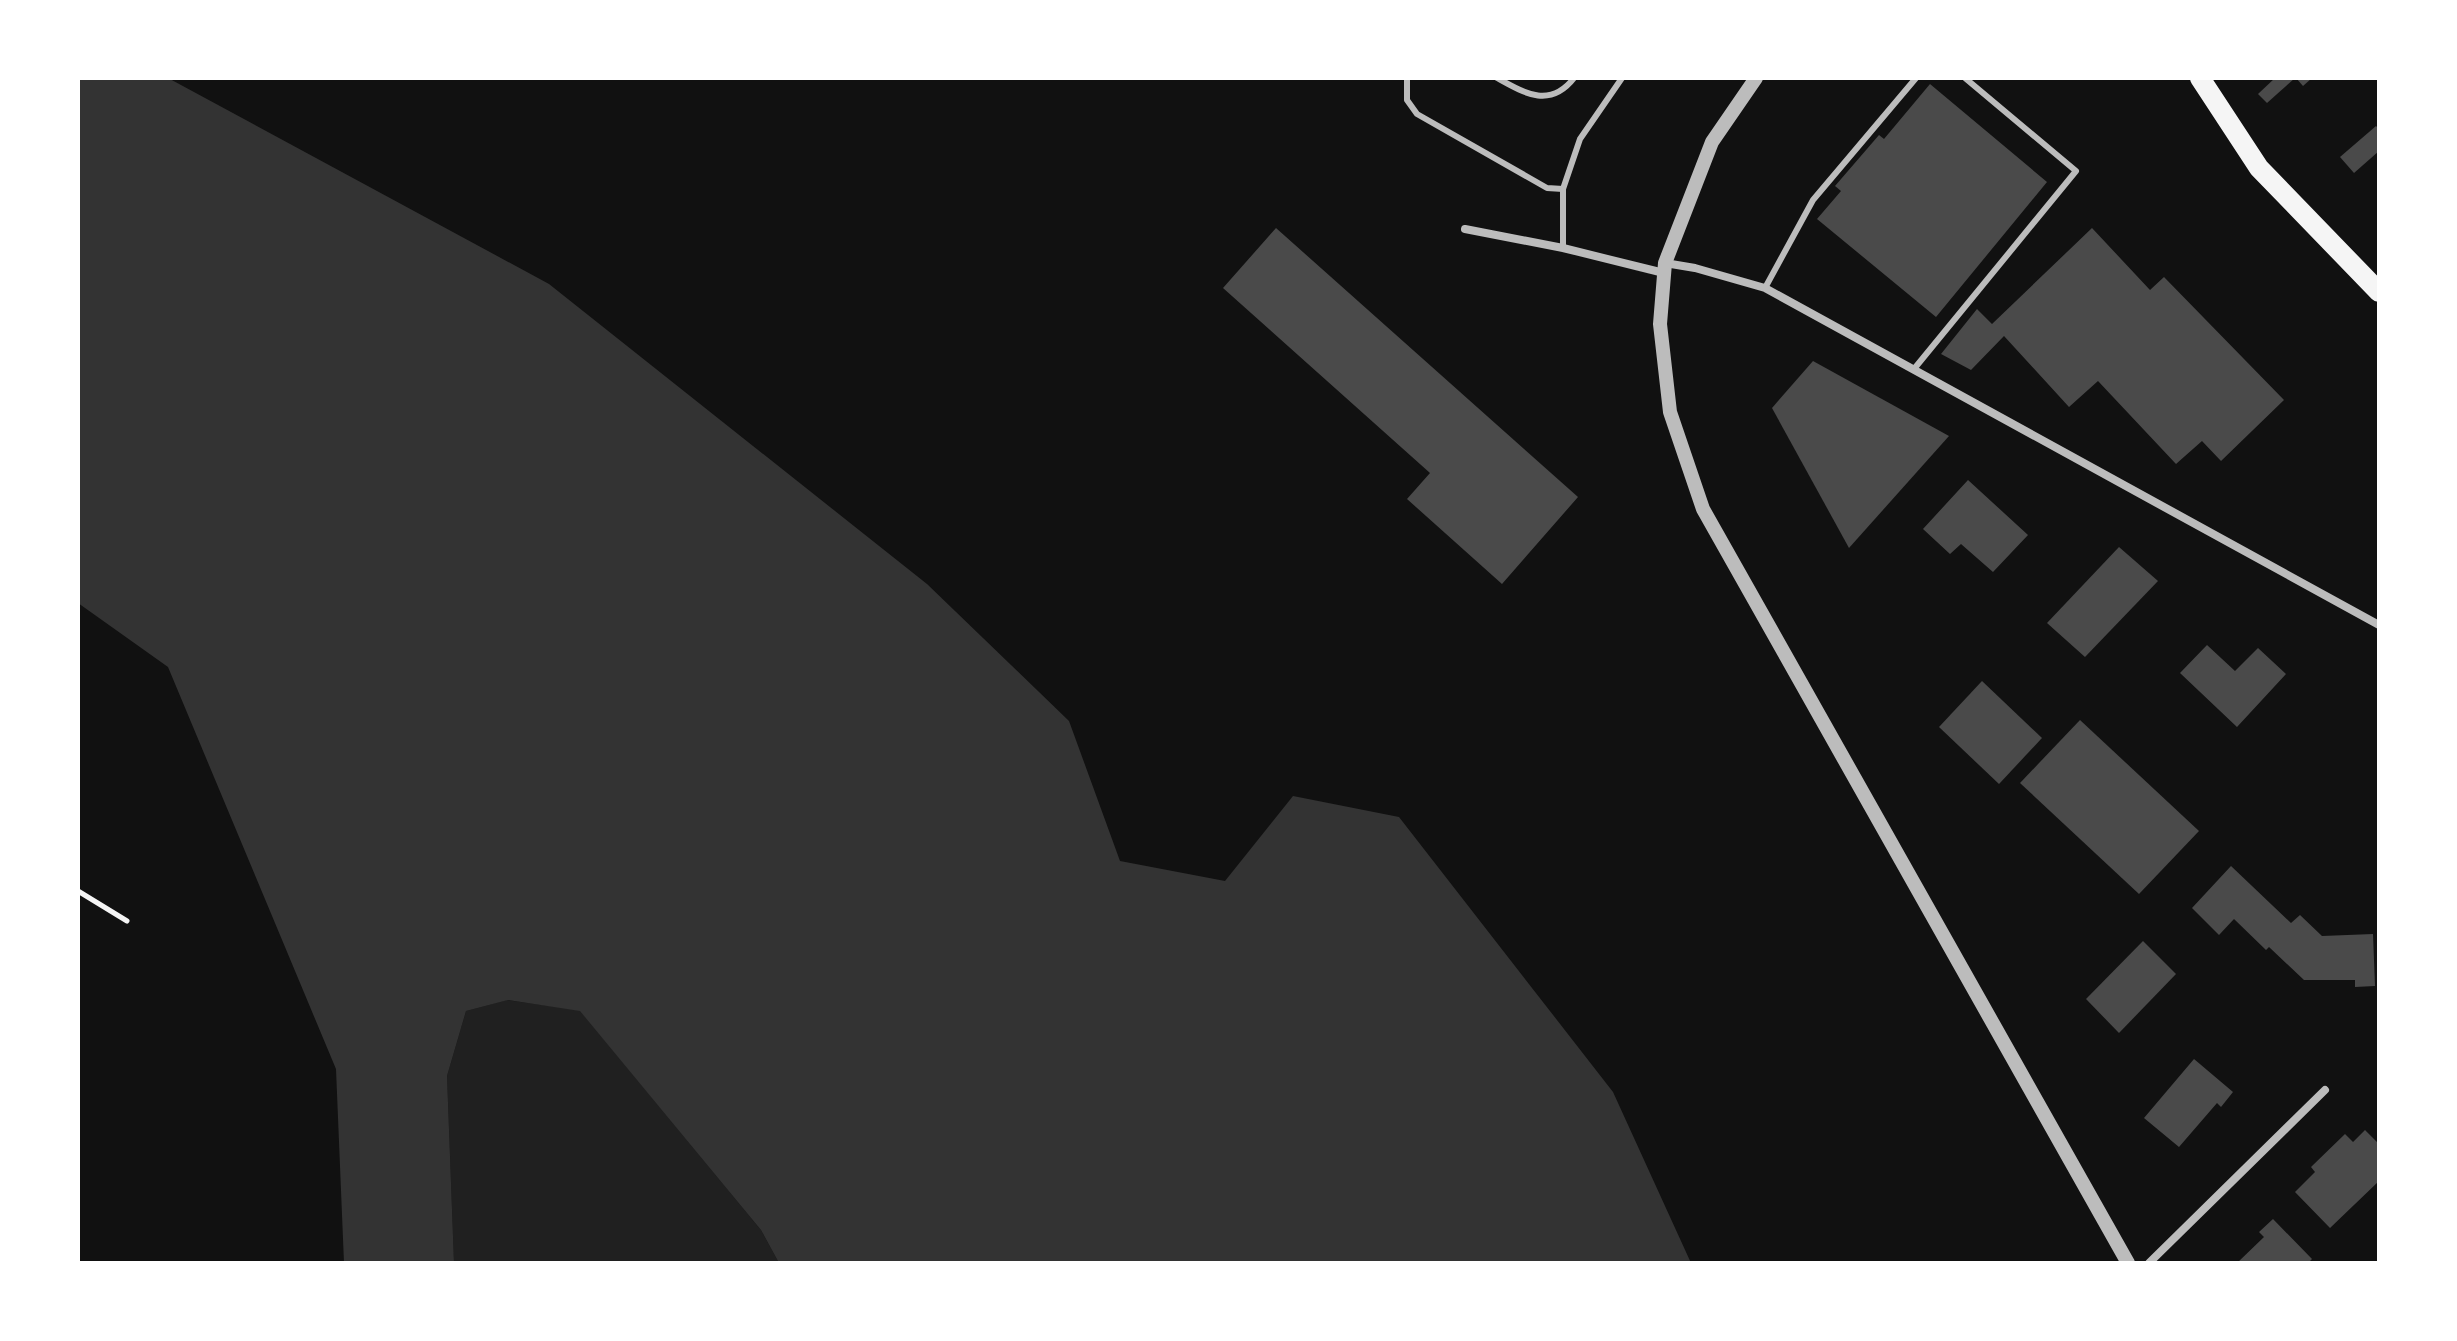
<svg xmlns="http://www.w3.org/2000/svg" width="2457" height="1341" viewBox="0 0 2457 1341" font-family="Barlow,sans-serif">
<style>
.green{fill:#202020}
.water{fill:#333}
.building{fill:#4a4a4a}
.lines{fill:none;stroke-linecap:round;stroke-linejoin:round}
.path{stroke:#f5f5f5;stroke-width:5}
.service{stroke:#bcbcbc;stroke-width:6}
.minor{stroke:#bcbcbc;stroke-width:8}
.tertiary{stroke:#bcbcbc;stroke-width:14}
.primary{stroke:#f5f5f5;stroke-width:20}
</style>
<rect width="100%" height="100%" fill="#111"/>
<path class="green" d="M507 1000 580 1010 761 1230 779 1263H454L447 1076 466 1011Z"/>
<path class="water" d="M78 78H168L549 284 927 584 1069 721 1120 861 1225 881 1293 796 1399 817 1613 1092 1691 1263H779L761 1230 580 1011 508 1000 466 1011 447 1076 454 1263H344L336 1069 168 667 78 603Z"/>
<g class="building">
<path d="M2275 78H2295L2267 103 2258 94Z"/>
<path d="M2296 78H2312L2303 86Z"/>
<path d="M1930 84 2047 182 1936 317 1817 219 1841 191 1835 186 1879 135 1884 139Z"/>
<path d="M2376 126 2379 129V151L2354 173 2340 157Z"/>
<path d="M1276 228 1578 497 1502 584 1407 499 1430 473 1223 288Z"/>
<path d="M2092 228 2150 290 2164 277 2284 400 2221 461 2202 441 2176 464 2098 381 2069 407 2004 336 1971 370 1941 354 1977 309 1992 324Z"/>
<path d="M1813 361 1949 436 1849 548 1772 408Z"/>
<path d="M1968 480 2028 535 1993 572 1961 544 1950 554 1923 529Z"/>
<path d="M2119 547 2158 581 2085 657 2047 623Z"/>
<path d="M2207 645 2235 671 2258 648 2286 674 2237 727 2180 673Z"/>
<path d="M1982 681 2042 738 1999 784 1939 727Z"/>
<path d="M2080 720 2199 831 2139 894 2020 783Z"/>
<path d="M2231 866 2291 923 2300 915 2322 936 2373 934 2375 986 2355 987V980H2304L2269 947 2266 950 2234 919 2219 935 2192 908Z"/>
<path d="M2143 941 2176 974 2119 1033 2086 999Z"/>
<path d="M2194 1059 2233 1092 2221 1107 2217 1103 2179 1147 2144 1118Z"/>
<path d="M2365 1130 2379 1144V1181L2330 1228 2295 1192 2315 1172 2311 1167 2345 1134 2353 1142Z"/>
<path d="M2273 1219 2312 1259 2308 1263H2237L2264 1237 2259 1232Z"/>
</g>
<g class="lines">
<path class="path" d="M78 891 127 921"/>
<g class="service">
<path d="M1407 78V100L1417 114 1547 188 1563 189"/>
<path d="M1497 78C1524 93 1550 109 1574 78"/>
<path d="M1563 248V189L1580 139 1622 78"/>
<path d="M1765 288 1813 200 1916 78"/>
<path d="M1914 369 2076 171 1965 78"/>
</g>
<g class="minor">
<path d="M1465 229 1563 248 1664 273"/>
<path d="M1665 263 1695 268 1765 288 2379 625"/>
<path d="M2149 1263 2325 1090"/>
</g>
<path class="tertiary" d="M1756 78 1712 142 1665 263 1660 324 1670 412 1703 509 2128 1263"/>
<path class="primary" d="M2200 78 2259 168 2379 292"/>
</g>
<rect width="2457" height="1341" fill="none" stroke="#ffffff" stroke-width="160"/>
</svg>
